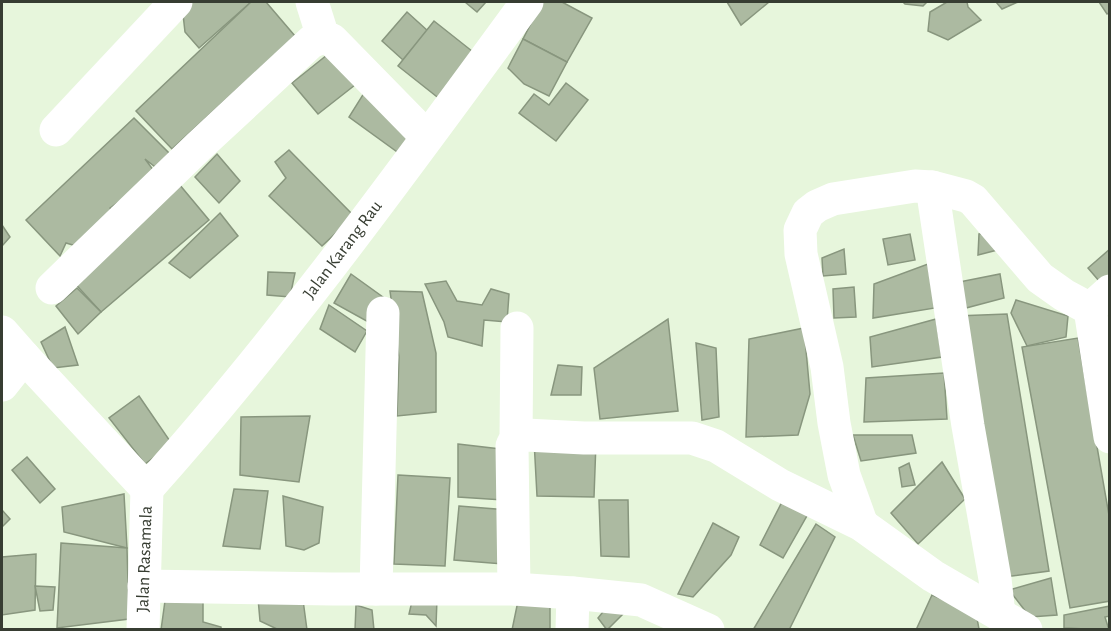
<svg xmlns="http://www.w3.org/2000/svg" width="1111" height="631" viewBox="0 0 1111 631" font-family="'Alegreya Sans',sans-serif">
<style>
.building{fill:#acbaa1;stroke:#88967e;stroke-width:1.5}
.lines{fill:none;stroke-linecap:round;stroke-linejoin:round}
.minor{stroke:#fff;stroke-width:33}
.labels{text-anchor:middle;dominant-baseline:central;stroke-width:4.5;stroke-linejoin:round;paint-order:stroke}
.street-label{font-size:18px;fill:#373d32;stroke:#fff}
</style>
<rect width="100%" height="100%" fill="#e7f6dc"/>
<g class="building">
<path d="M186 2H251L199 48 185 32 182 5Z"/>
<path d="M251 2H266L295 36 172 149 136 111Z"/>
<path d="M465 2H486L477 12Z"/>
<path d="M542 2H562L592 18 567 62 523 39Z"/>
<path d="M727 2H769L741 25Z"/>
<path d="M903 2H927L923 6 905 4Z"/>
<path d="M947 2H967L968 7 981 20 948 40 928 31 930 12Z"/>
<path d="M996 2H1018L1002 9Z"/>
<path d="M1099 2H1110V12L1107 14Z"/>
<path d="M407 12 428 31 403 60 382 41Z"/>
<path d="M434 21 477 55 441 100 398 66Z"/>
<path d="M523 39 567 62 549 96 524 84 508 68Z"/>
<path d="M327 55 355 85 318 114 292 83Z"/>
<path d="M566 83 588 100 556 141 519 113 534 94 549 105Z"/>
<path d="M364 93 415 134 400 154 349 117Z"/>
<path d="M134 118 174 158 159 170 145 159 157 175 110 208 117 215 76 246 66 243 60 256 26 220Z"/>
<path d="M289 150 354 216 322 246 269 196 286 178 275 162Z"/>
<path d="M217 154 240 181 219 203 195 177Z"/>
<path d="M174 178 209 220 101 312 69 277Z"/>
<path d="M220 213 238 236 190 278 169 263Z"/>
<path d="M2 225 10 237 2 246Z"/>
<path d="M995 232 1009 247 978 255 979 234Z"/>
<path d="M910 234 915 260 888 265 883 239Z"/>
<path d="M844 249 846 274 823 276 822 258Z"/>
<path d="M1110 249V283L1105 288 1088 268Z"/>
<path d="M928 264 935 308 873 318 874 284Z"/>
<path d="M268 272 295 273 290 297 267 295Z"/>
<path d="M351 274 387 300 372 324 334 303Z"/>
<path d="M1000 274 1004 298 966 308 959 282Z"/>
<path d="M446 281 457 301 482 305 491 289 509 294 507 322 484 320 482 346 448 337 444 322 425 284Z"/>
<path d="M854 287 856 317 834 318 833 289Z"/>
<path d="M77 288 101 312 78 334 56 306Z"/>
<path d="M390 291 422 292 436 353V412L397 416 399 357Z"/>
<path d="M1016 300 1068 316 1066 337 1027 346 1011 313Z"/>
<path d="M329 305 367 331 355 352 320 329Z"/>
<path d="M1007 314 1049 571 1004 577 956 316Z"/>
<path d="M668 319 678 411 600 419 594 368Z"/>
<path d="M936 319 942 357 872 367 870 337Z"/>
<path d="M65 327 78 365 53 368 41 342Z"/>
<path d="M804 328 810 394 798 435 746 437 749 339Z"/>
<path d="M1078 338 1110 521V601L1070 608 1022 347Z"/>
<path d="M696 343 716 348 719 417 702 420Z"/>
<path d="M558 365 582 367 581 395H551Z"/>
<path d="M944 373 947 419 864 422 866 378Z"/>
<path d="M139 396 172 444 145 464 109 418Z"/>
<path d="M310 416 299 482 240 475 241 417Z"/>
<path d="M853 435H912L916 453 861 461Z"/>
<path d="M534 440 596 442 594 497 537 496Z"/>
<path d="M458 444 509 450 503 500 458 497Z"/>
<path d="M27 457 55 489 40 503 12 470Z"/>
<path d="M942 462 965 499 918 544 891 513Z"/>
<path d="M909 463 915 485 902 487 899 468Z"/>
<path d="M398 475 450 478 445 566 394 564Z"/>
<path d="M234 489 268 491 260 549 223 546Z"/>
<path d="M124 494 127 548 64 532 62 507Z"/>
<path d="M786 494 812 507 783 558 760 545Z"/>
<path d="M283 496 323 507 319 543 304 550 286 546Z"/>
<path d="M599 500H628L629 557 601 556Z"/>
<path d="M459 506 508 510 503 564 454 560Z"/>
<path d="M2 510 10 519 2 527Z"/>
<path d="M713 523 739 537 731 555 693 597 678 594Z"/>
<path d="M816 524 835 537 789 630H753Z"/>
<path d="M61 543 127 548 129 619 57 628Z"/>
<path d="M36 554 35 610 2 615V557Z"/>
<path d="M1051 578 1057 615 1030 617 1009 590Z"/>
<path d="M35 586 55 587 53 610 40 611Z"/>
<path d="M932 595 976 613 979 629 916 630Z"/>
<path d="M413 597 437 599 436 626 426 615 409 614Z"/>
<path d="M258 598 303 600 307 630H279L260 621Z"/>
<path d="M550 600V630H512L518 601Z"/>
<path d="M165 601H203V622L221 627V630H161Z"/>
<path d="M611 602 623 614 607 630 598 618Z"/>
<path d="M356 605 372 610 374 630H355Z"/>
<path d="M1110 606V616L1105 617 1109 630 1064 628V615Z"/>
</g>
<g class="lines">
<g class="minor">
<path d="M312 2 323 37"/>
<path d="M56 130 176 2"/>
<path d="M932 187 966 196 973 200 1040 278 1064 295 1090 309"/>
<path d="M52 288 198 147 311 42 323 37 332 40 427 137"/>
<path d="M1110 291 1090 309 1110 437"/>
<path d="M2 332 24 357"/>
<path d="M2 385 24 357 147 489"/>
<path d="M516 438 526 435 584 438H692L716 446 780 485 862 525 933 576 1026 630"/>
<path d="M147 489C285 335 405 168 527 2"/>
<path d="M862 525 844 475 834 423 827 367 801 254 800 230 808 213 817 206 833 199 915 186 932 187 968 426 995 579 999 614"/>
<path d="M144 586 332 589H514L573 593 641 600 708 630"/>
<path d="M376 589 383 313"/>
<path d="M514 589 512 446 516 438 517 328"/>
<path d="M143 630 147 489"/>
<path d="M572 630 573 593"/>
</g>
</g>
<g class="labels">
<g class="street-label">
<text transform="translate(343 250) rotate(-53)">Jalan Karang Rau</text>
<text transform="translate(145 559) rotate(-88)">Jalan Rasamala</text>
</g>
</g>
<rect width="1111" height="631" fill="none" stroke="#373d32" stroke-width="6"/>
</svg>
